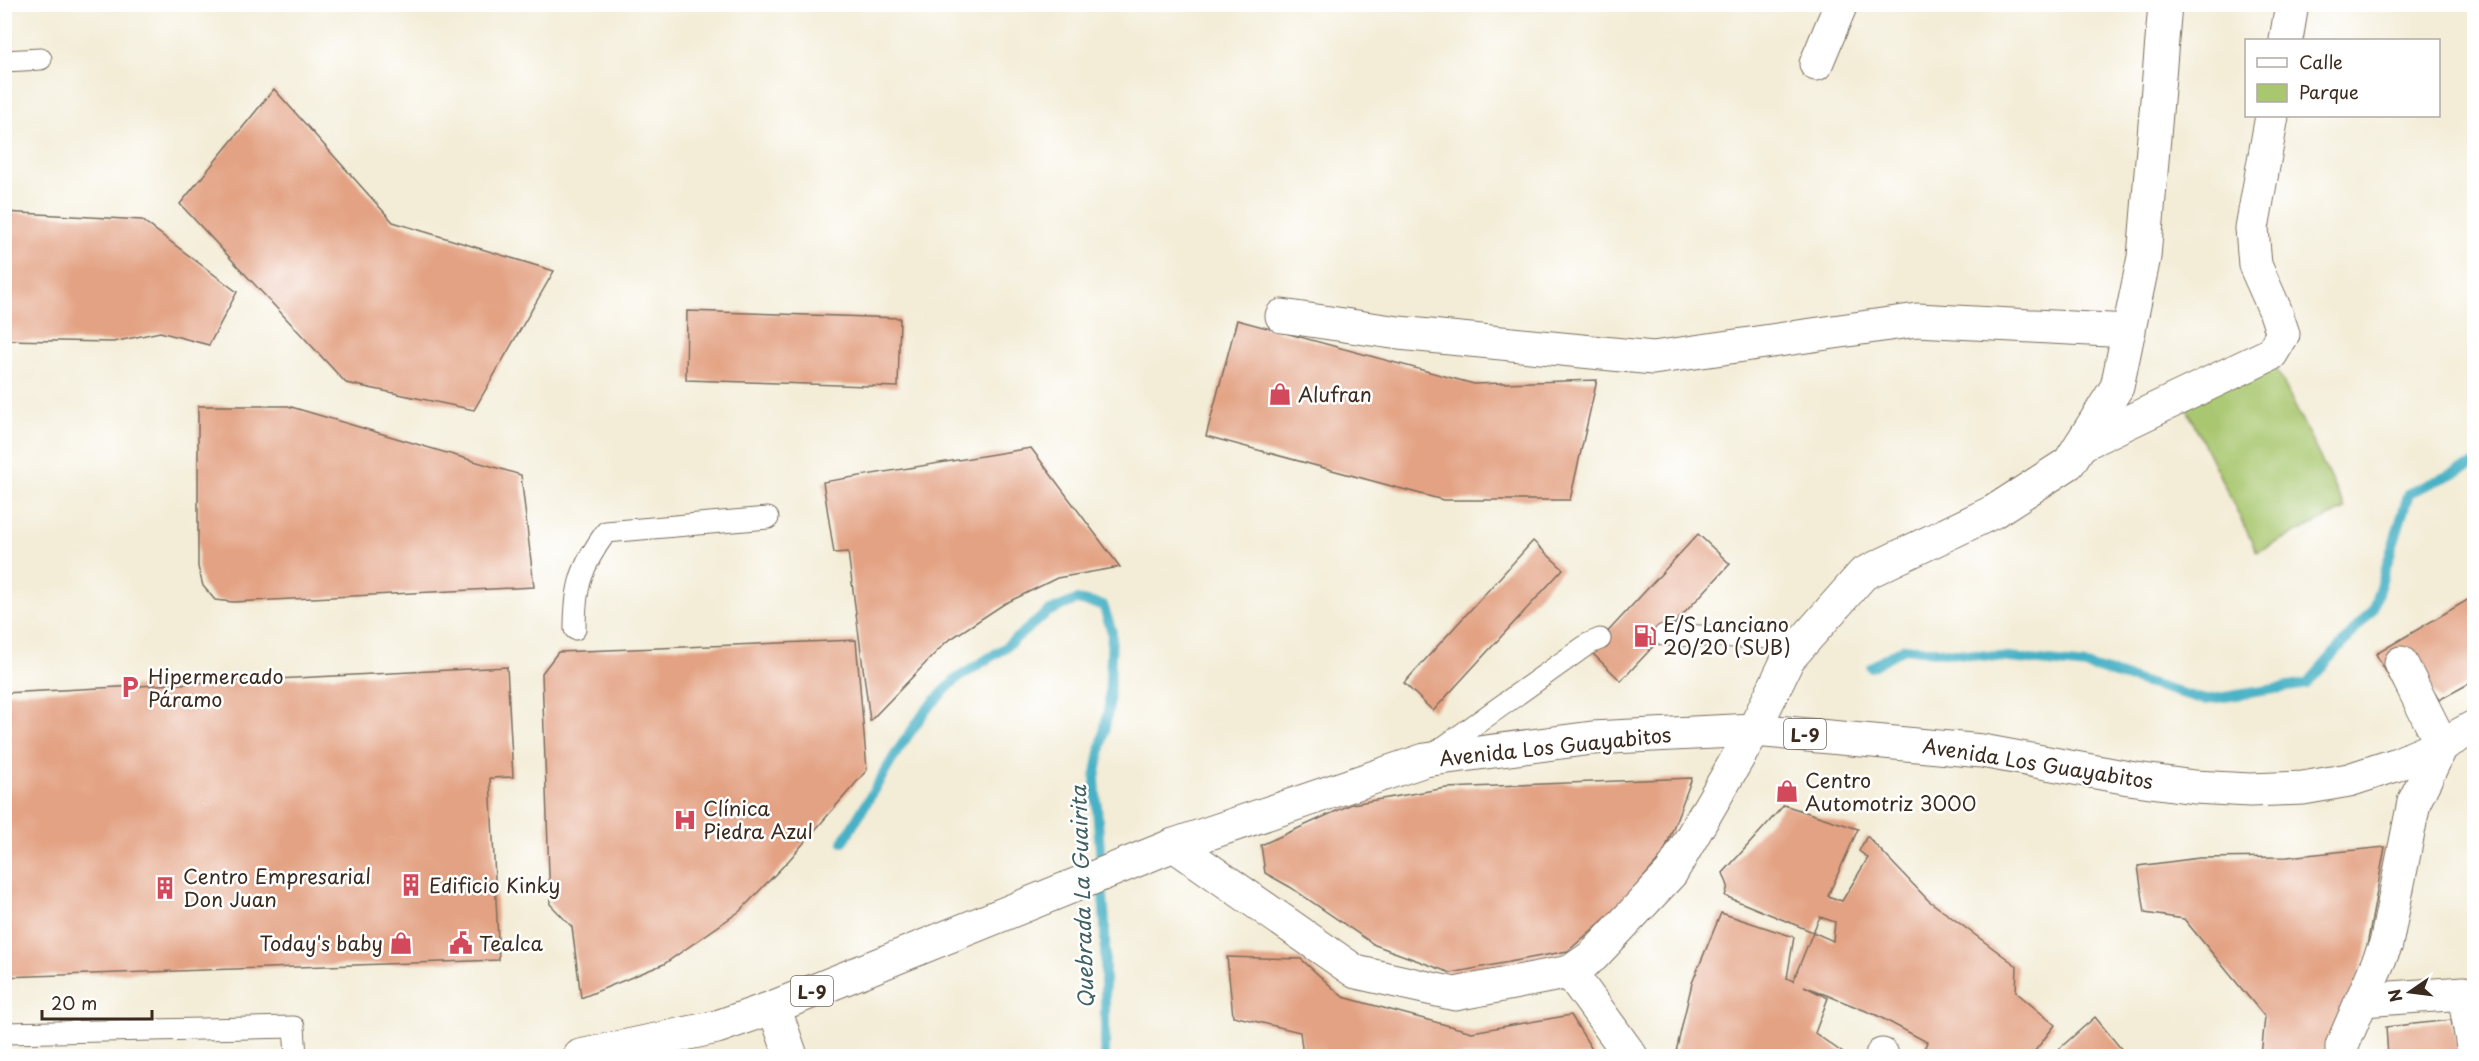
<svg xmlns="http://www.w3.org/2000/svg" width="2479" height="1061" viewBox="0 0 2479 1061" font-family="'Playpen Sans',sans-serif">
<style>
.green{fill:#a9c76f;stroke:#727846;stroke-width:1.5}
.lines{fill:none;stroke-linecap:round;stroke-linejoin:round}
.stream{stroke:#47b1c5;stroke-width:10}
.building{fill:#e3a283}
.lane-casing{stroke:#7b6e5e;stroke-width:23}
.street-casing{stroke:#7b6e5e;stroke-width:35}
.primary-casing{stroke:#7b6e5e;stroke-width:35}
.lane{stroke:#fff;stroke-width:21}
.street{stroke:#fff;stroke-width:33}
.primary{stroke:#fff;stroke-width:33}
.labels{text-anchor:middle;dominant-baseline:central;stroke-width:5;stroke-linejoin:round;paint-order:stroke}
.shield{fill:#fff;stroke:#766a62;stroke-width:1.5}
.shield-label{font-size:18px;font-weight:bold;fill:#3b2a1e}
.poi-label{font-size:20px;fill:#3b2a1e;stroke:#fff;text-anchor:start}
.street-label{font-size:20px;fill:#3b2a1e;stroke:#fff}
.water-label{font-size:21px;font-style:italic;fill:#406061;stroke:#fff}
</style>
<rect width="100%" height="100%" fill="#fff"/>
<filter id="ink" filterUnits="userSpaceOnUse"><feTurbulence type="fractalNoise" baseFrequency=".0167" numOctaves="2"/><feDisplacementMap in="SourceGraphic" scale="12" xChannelSelector="R" yChannelSelector="G"/><feConvolveMatrix kernelMatrix="1 2 1 2 8 2 1 2 1" color-interpolation-filters="sRGB"/></filter>
<filter id="wash" filterUnits="userSpaceOnUse"><feTurbulence type="fractalNoise" baseFrequency=".008" numOctaves="4" result="noise"/><feDisplacementMap in="SourceGraphic" scale="24" xChannelSelector="R" yChannelSelector="G"/><feGaussianBlur stdDeviation="1.35" result="paint"/><feColorMatrix in="noise" values="0 0 0 0 0 0 0 0 0 0 0 0 0 0 0 0 0 1.4 0 .05"/><feComposite in="paint" operator="in"/></filter>
<g filter="url(#wash)">
<rect width="100%" height="100%" fill="#f3ecd6"/>
<path class="green" d="M2270 355 2345 509 2257 552 2182 399Z"/>
<g class="lines">
<g class="stream">
<path d="M1871 667 1904 648 2030 660 2087 666 2205 700 2307 684 2373 609 2409 493 2474 464"/>
<path d="M843 842 898 750 926 710 956 679 1003 649 1048 612 1076 600 1103 605 1112 632 1109 706 1095 778 1105 925V1056"/>
</g>
</g>
<g id="blocks">
<g class="building">
<path d="M274 89 393 222 554 271 474 410 346 383 180 204Z"/>
<path d="M4 212 142 220 237 292 209 345 160 332 113 342 4 340Z"/>
<path d="M687 311 900 318 898 387 686 380Z"/>
<path d="M1237 320 1474 384 1597 380 1570 500H1443L1206 436Z"/>
<path d="M198 406H288L521 475 534 587 233 602 215 600 203 586 198 567Z"/>
<path d="M1031 448 1120 567 1057 578 1004 604 946 642 870 721 848 552 834 553 823 482Z"/>
<path d="M1698 534 1730 564 1621 681 1590 651Z"/>
<path d="M1533 541 1563 569 1433 711 1404 683Z"/>
<path d="M2474 596V681L2439 700 2425 678 2397 691 2376 654Z"/>
<path d="M856 640 867 770 790 859 740 911 664 964 581 998 572 927 550 904 542 673 558 652Z"/>
<path d="M507 667 513 777 490 778 499 960 4 977V693Z"/>
<path d="M1692 778 1663 855 1617 908 1568 951 1451 973 1375 945 1290 887 1265 873 1261 845 1352 804 1446 788Z"/>
<path d="M1784 805 1858 829 1828 896 1842 901 1868 858 1859 851 1867 836 1928 900 2017 966 2016 992 2055 1025 2031 1056H1921L1927 1042 1876 1015 1804 986 1828 998 1815 1033 1847 1056H1675L1692 983 1721 913 1794 937 1787 978 1793 981 1813 932 1833 941 1835 922 1820 917 1813 932 1725 896 1728 886 1723 873Z"/>
<path d="M2385 847 2365 957 2332 1056H2261L2265 1017 2184 919 2145 913 2138 866 2199 858 2287 857Z"/>
<path d="M1227 957 1301 959 1343 997 1472 1032 1571 1015 1596 1056H1303L1300 1032 1233 1016Z"/>
<path d="M2095 1017 2127 1056H2051Z"/>
<path d="M2451 1020 2459 1056H2388L2386 1027Z"/>
</g>
</g>
</g>
<g filter="url(#ink)">
<use href="#blocks" fill-opacity="0" stroke="#7b6e5e" stroke-width="1.5"/>
<g class="lines">
<g class="lane-casing">
<g id="lane">
<path d="M4 61 41 59"/>
<path d="M575 629C575 586 581 567 606 532L768 518"/>
<path d="M1664 635 1776 638 1800 645"/>
<path d="M1431 756 1588 644 1600 639"/>
<path d="M4 1033 294 1027 296 1056"/>
</g>
</g>
<g class="street-casing">
<g id="street">
<path d="M2286 40 2292 4"/>
<path d="M1816 64 1841 4"/>
<path d="M1282 316 1399 333 1653 358 1917 320 2129 331"/>
<path d="M2082 444 2271 354 2283 334 2275 310 2255 265 2252 228 2272 116"/>
<path d="M1174 845 1356 972 1455 994 1570 972 1593 956 1671 873 1754 730 1788 659 1863 574 1993 512 2069 463 2117 387 2144 257 2165 4"/>
<path d="M1570 972 1631 1056"/>
<path d="M2362 1000 2464 993 2474 1053"/>
<path d="M774 1007 791 1056"/>
<path d="M1882 1056V1055"/>
<path d="M2342 1056V1046L2386 944 2414 802 2442 745 2401 663"/>
</g>
</g>
<g class="primary-casing">
<path id="primary" d="M580 1056 717 1027 774 1007 1174 845 1425 760 1592 738 1754 730 1982 751 2129 778 2194 787 2250 790 2303 788 2349 780 2395 765 2442 745 2474 727"/>
</g>
<use href="#lane" class="lane"/>
<use href="#street" class="street"/>
<use href="#primary" class="primary"/>
</g>
</g>
<defs>
<g id="shop-bare" transform="scale(1.8)"><path d="M-5-2.5h2.3a2.7 3.5 0 0 1 5.4 0H5L5.5 6h-11ZM-1.5-2.5h3a1.5 2.3 0 0 0-3 0Z" fill="#d1495b" stroke="#fff" stroke-width="2.5" paint-order="stroke"/></g>
<g id="fuel-bare" transform="scale(1.8)"><path d="M-5.5-6h7V0h2V4h1.3V-2.5L3-4.5l.8-.8L6-3V5H2.5V1h-1V6h-7ZM-4.2-4.7v3.2H.2V-4.7Z" fill="#d1495b" stroke="#fff" stroke-width="2.5" paint-order="stroke"/></g>
<g id="parking-bare" transform="scale(1.8)"><path d="M-3.5-5.5H1a3.5 3.5 0 0 1 0 7H-1V5.5H-3.5ZM-1-3.4V-.6H.8a1.4 1.4 0 0 0 0-2.8Z" fill="#d1495b" stroke="#fff" stroke-width="2.5" paint-order="stroke"/></g>
<g id="hospital-bare" transform="scale(1.8)"><path d="M-5-5h3v3.5h4V-5h3V5h-3V1.5h-4V5h-3Z" fill="#d1495b" stroke="#fff" stroke-width="2.5" paint-order="stroke"/></g>
<g id="building-bare" transform="scale(1.8)"><path d="M-4-6H4V6H1V3H-1V6H-4ZM-2.5-4.3h1.7v1.8h-1.7ZM.8-4.3h1.7v1.8H.8ZM-2.5-1h1.7V.8h-1.7ZM.8-1h1.7V.8H.8Z" fill="#d1495b" stroke="#fff" stroke-width="2.5" paint-order="stroke"/></g>
<g id="civic-bare" transform="scale(1.8)"><path d="M-.6-6.5H3V-4.5H.6V-3L4-1V1h2V6H-6V1h2V-1L-.6-3ZM-1.2 2.5V6h2.4V2.5Z" fill="#d1495b" stroke="#fff" stroke-width="2.5" paint-order="stroke"/></g>
</defs>
<g fill-rule="evenodd">
<use href="#shop-bare" x="1280" y="394"/>
<use href="#fuel-bare" x="1645" y="636"/>
<use href="#parking-bare" x="130" y="687"/>
<use href="#shop-bare" x="1787" y="791"/>
<use href="#hospital-bare" x="685" y="820"/>
<use href="#building-bare" x="411" y="885"/>
<use href="#building-bare" x="165" y="888"/>
<use href="#shop-bare" x="401" y="943"/>
<use href="#civic-bare" x="461" y="943"/>
</g>
<g class="labels">
<g class="shield">
<rect x="1784" y="719" width="42" height="30" rx="4.5"/>
<rect x="791" y="976" width="42" height="30" rx="4.5"/>
</g>
<g class="shield-label">
<text x="1805" y="734">L-9</text>
<text x="812" y="991">L-9</text>
</g>
<g class="poi-label">
<text x="1298" y="394">Alufran</text>
<text x="1663" y="624">E/S Lanciano<tspan x="1663" dy="23">20/20 (SUB)</tspan></text>
<text x="148" y="676">Hipermercado<tspan x="148" dy="23">Páramo</tspan></text>
<text x="1805" y="780">Centro<tspan x="1805" dy="23">Automotriz 3000</tspan></text>
<text x="703" y="808">Clínica<tspan x="703" dy="23">Piedra Azul</tspan></text>
<text x="183" y="876">Centro Empresarial<tspan x="183" dy="23">Don Juan</tspan></text>
<text x="429" y="885">Edificio Kinky</text>
<text x="383" y="943" text-anchor="end">Today's baby</text>
<text x="479" y="943">Tealca</text>
</g>
<g class="street-label">
<text transform="translate(1555 746) rotate(-6)">Avenida Los Guayabitos</text>
<text transform="translate(2038 763) rotate(9)">Avenida Los Guayabitos</text>
</g>
<g class="water-label">
<text transform="translate(1081 897) rotate(-92)">Quebrada La Guairita</text>
</g>
</g>
<rect width="2479" height="1061" fill="none" stroke="#fff" stroke-width="24"/>
<rect x="2245" y="39" width="195" height="78" fill="#ffffff" stroke="#b1aaa5" stroke-width="1.5"/>
<rect x="2257" y="58" width="30" height="9" fill="#ffffff" stroke="#b1aaa5" stroke-width="1.5"/>
<text x="2299" y="69" font-size="18" fill="#3b2a1e">Calle</text>
<rect x="2257" y="84" width="30" height="18" fill="#a9c76f" stroke="#b1aaa5" stroke-width="1.5"/>
<text x="2299" y="99" font-size="18" fill="#3b2a1e">Parque</text>
<g transform="translate(2410 992) rotate(256)" stroke="#ffffff" stroke-width="4.5" paint-order="stroke">
<path d="M0-4.5L10 22L0 15L-10 22Z" fill="#3b2a1e"/>
<text y="-9" font-size="16" font-weight="bold" text-anchor="middle" fill="#3b2a1e">N</text>
</g>
<path d="M42 1010v9h110v-9" fill="none" stroke="#3b2a1e" stroke-width="3"/>
<text x="51" y="1010" font-size="18" fill="#3b2a1e" stroke="#ffffff" stroke-width="4.5" paint-order="stroke">20 m</text>
</svg>
